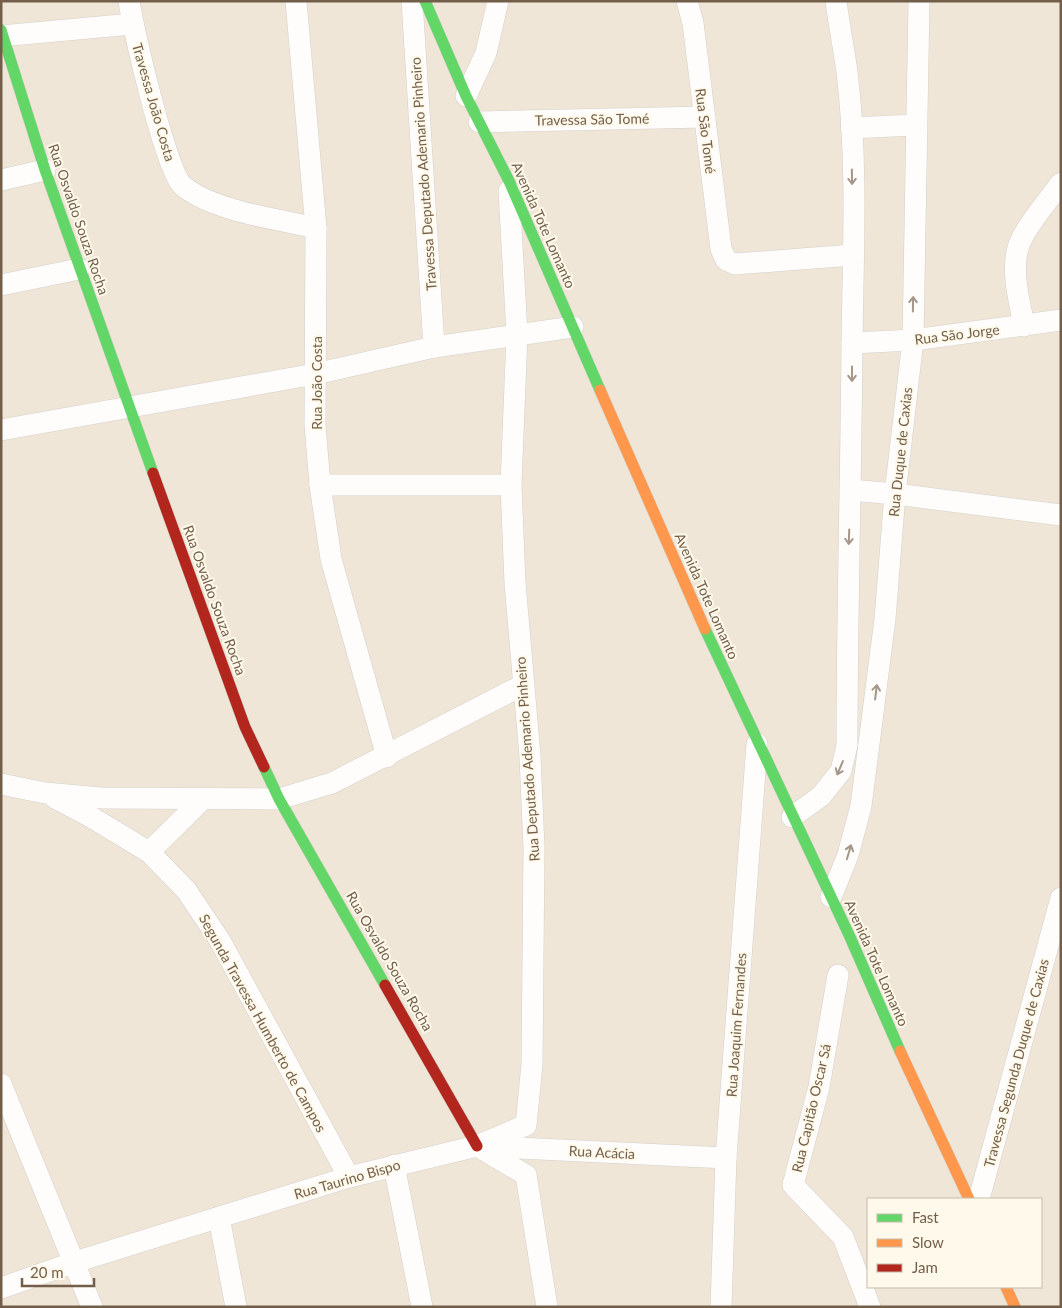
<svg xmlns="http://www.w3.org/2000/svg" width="1062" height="1308" viewBox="0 0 1062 1308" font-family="Lato,sans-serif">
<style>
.residential{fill:#efe6d7;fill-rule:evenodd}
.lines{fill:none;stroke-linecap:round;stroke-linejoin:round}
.street-casing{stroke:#d5cfc8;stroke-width:22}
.fast-casing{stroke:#d3cec4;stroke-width:12}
.slow-casing{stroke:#d3cec4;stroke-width:12}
.jam-casing{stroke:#d3cec4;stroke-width:12}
.street{stroke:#fefdfc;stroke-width:21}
.fast{stroke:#63d668;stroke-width:11}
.slow{stroke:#ff974d;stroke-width:11}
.jam{stroke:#b3261e;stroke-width:11}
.oneway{stroke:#a49688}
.labels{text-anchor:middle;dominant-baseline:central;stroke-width:4;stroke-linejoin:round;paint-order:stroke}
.street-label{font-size:14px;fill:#735e4a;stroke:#fef9ea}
</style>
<rect width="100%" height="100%" fill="#f6f2e9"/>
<path class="residential" d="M1 1H1061V1307H1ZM868 1199H1041V1287H868Z"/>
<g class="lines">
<g class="street-casing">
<g id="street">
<path d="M129 1C133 29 166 172 183 186 213 211 277 219 316 228"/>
<path d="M296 1 316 228 315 425 320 485 331 559 387 757"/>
<path d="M412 1 434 347"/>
<path d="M687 1 693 23 721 249 726 260 735 264 853 255"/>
<path d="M1 36 132 24"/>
<path d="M466 96 486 53 498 1"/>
<path d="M479 122 705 117"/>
<path d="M851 128 915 125"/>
<path d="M1 180 45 170"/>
<path d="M509 191 517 334 511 485 515 583 530 756 534 848 532 1064 526 1125 477 1146 526 1175 547 1307"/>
<path d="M1 285 79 269"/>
<path d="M1024 326C1020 303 1012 276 1017 252 1021 231 1048 201 1061 183"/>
<path d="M852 343 913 340 1061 320"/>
<path d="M1 430 315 374 434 347 573 327"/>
<path d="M320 485H511"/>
<path d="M851 490 895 494 1061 515"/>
<path d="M1 784 45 793 101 798 279 799 332 783 523 685"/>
<path d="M55 798 91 817 149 852 186 890 219 939 349 1177"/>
<path d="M792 817 821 796 841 771 847 745C847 612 851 478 852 344 853 254 858 162 847 72 844 49 839 25 836 1"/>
<path d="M149 852 203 799"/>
<path d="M831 897 848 855 861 806 885 619 895 494 913 340 919 1"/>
<path d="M838 975 819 1087 793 1185 843 1237 870 1307"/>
<path d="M1 1084 92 1307"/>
<path d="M394 1165 422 1307"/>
<path d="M979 1199 1061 898"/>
<path d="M219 1217 236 1307"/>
<path d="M1 1288 75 1262 349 1177 477 1146 726 1158"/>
<path d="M721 1307 726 1158 757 744"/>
</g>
</g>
<g class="fast-casing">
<g id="fast">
<path d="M425 1 466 96 509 181 600 390"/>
<path d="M1 30 45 170 153 473"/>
<path d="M705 629 850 937 900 1051"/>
<path d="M264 767 279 799 385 985"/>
</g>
</g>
<g class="slow-casing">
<g id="slow">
<path d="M600 390 705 629"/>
<path d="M900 1051 969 1199"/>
<path d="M1006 1287 1015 1307"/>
</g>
</g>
<g class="jam-casing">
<g id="jam">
<path d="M153 473 245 727 264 767"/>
<path d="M385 985 477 1146"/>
</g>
</g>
<use href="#street" class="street"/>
<use href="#fast" class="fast"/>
<use href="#slow" class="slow"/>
<use href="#jam" class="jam"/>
</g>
<defs><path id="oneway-shaft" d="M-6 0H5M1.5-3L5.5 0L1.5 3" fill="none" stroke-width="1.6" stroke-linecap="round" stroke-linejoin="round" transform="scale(1.25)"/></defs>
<g class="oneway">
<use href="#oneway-shaft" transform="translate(852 177) rotate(89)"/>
<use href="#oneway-shaft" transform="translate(913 304) rotate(-89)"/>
<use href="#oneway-shaft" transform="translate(852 374) rotate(90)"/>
<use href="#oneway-shaft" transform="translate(849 537) rotate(92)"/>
<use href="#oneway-shaft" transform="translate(876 692) rotate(-83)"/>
<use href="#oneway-shaft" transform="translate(840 768) rotate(113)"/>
<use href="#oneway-shaft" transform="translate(849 852) rotate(-73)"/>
</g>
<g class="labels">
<g class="street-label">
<text transform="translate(154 102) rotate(74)">Travessa João Costa</text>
<text transform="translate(592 119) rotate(-1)">Travessa São Tomé</text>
<text transform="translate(706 131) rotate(83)">Rua São Tomé</text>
<text transform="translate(423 174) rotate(-94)">Travessa Deputado Ademario Pinheiro</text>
<text transform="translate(79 219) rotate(71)">Rua Osvaldo Souza Rocha</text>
<text transform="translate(544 225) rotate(66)">Avenida Tote Lomanto</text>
<text transform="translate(957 334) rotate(-7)">Rua São Jorge</text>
<text transform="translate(316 383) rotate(-90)">Rua João Costa</text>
<text transform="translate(900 452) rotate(-84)">Rua Duque de Caxias</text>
<text transform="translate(707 596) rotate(66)">Avenida Tote Lomanto</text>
<text transform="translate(215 600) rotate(70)">Rua Osvaldo Souza Rocha</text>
<text transform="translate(527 759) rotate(-94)">Rua Deputado Ademario Pinheiro</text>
<text transform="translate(390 961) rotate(60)">Rua Osvaldo Souza Rocha</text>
<text transform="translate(877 963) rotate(66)">Avenida Tote Lomanto</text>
<text transform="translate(263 1023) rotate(61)">Segunda Travessa Humberto de Campos</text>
<text transform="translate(736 1025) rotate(-86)">Rua Joaquim Fernandes</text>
<text transform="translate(1016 1063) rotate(-75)">Travessa Segunda Duque de Caxias</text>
<text transform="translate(811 1108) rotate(-77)">Rua Capitão Oscar Sá</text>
<text transform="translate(602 1152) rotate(3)">Rua Acácia</text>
<text transform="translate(347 1179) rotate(-16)">Rua Taurino Bispo</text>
</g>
</g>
<rect width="1062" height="1308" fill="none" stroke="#735e4a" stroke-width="5"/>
<rect x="867" y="1198" width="175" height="90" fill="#fef9ea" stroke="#c6bbaa"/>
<rect x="877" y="1214" width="25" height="8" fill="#63d668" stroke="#c6bbaa"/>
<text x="912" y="1223" font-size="15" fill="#735e4a">Fast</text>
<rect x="877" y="1239" width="25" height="8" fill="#ff974d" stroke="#c6bbaa"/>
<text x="912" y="1248" font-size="15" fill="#735e4a">Slow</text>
<rect x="877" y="1264" width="25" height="8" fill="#b3261e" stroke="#c6bbaa"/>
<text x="912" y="1273" font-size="15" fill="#735e4a">Jam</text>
<path d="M22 1278v8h72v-8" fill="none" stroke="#735e4a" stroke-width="2.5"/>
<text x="30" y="1278" font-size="15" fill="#735e4a" stroke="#fef9ea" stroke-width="4" paint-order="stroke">20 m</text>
</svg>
